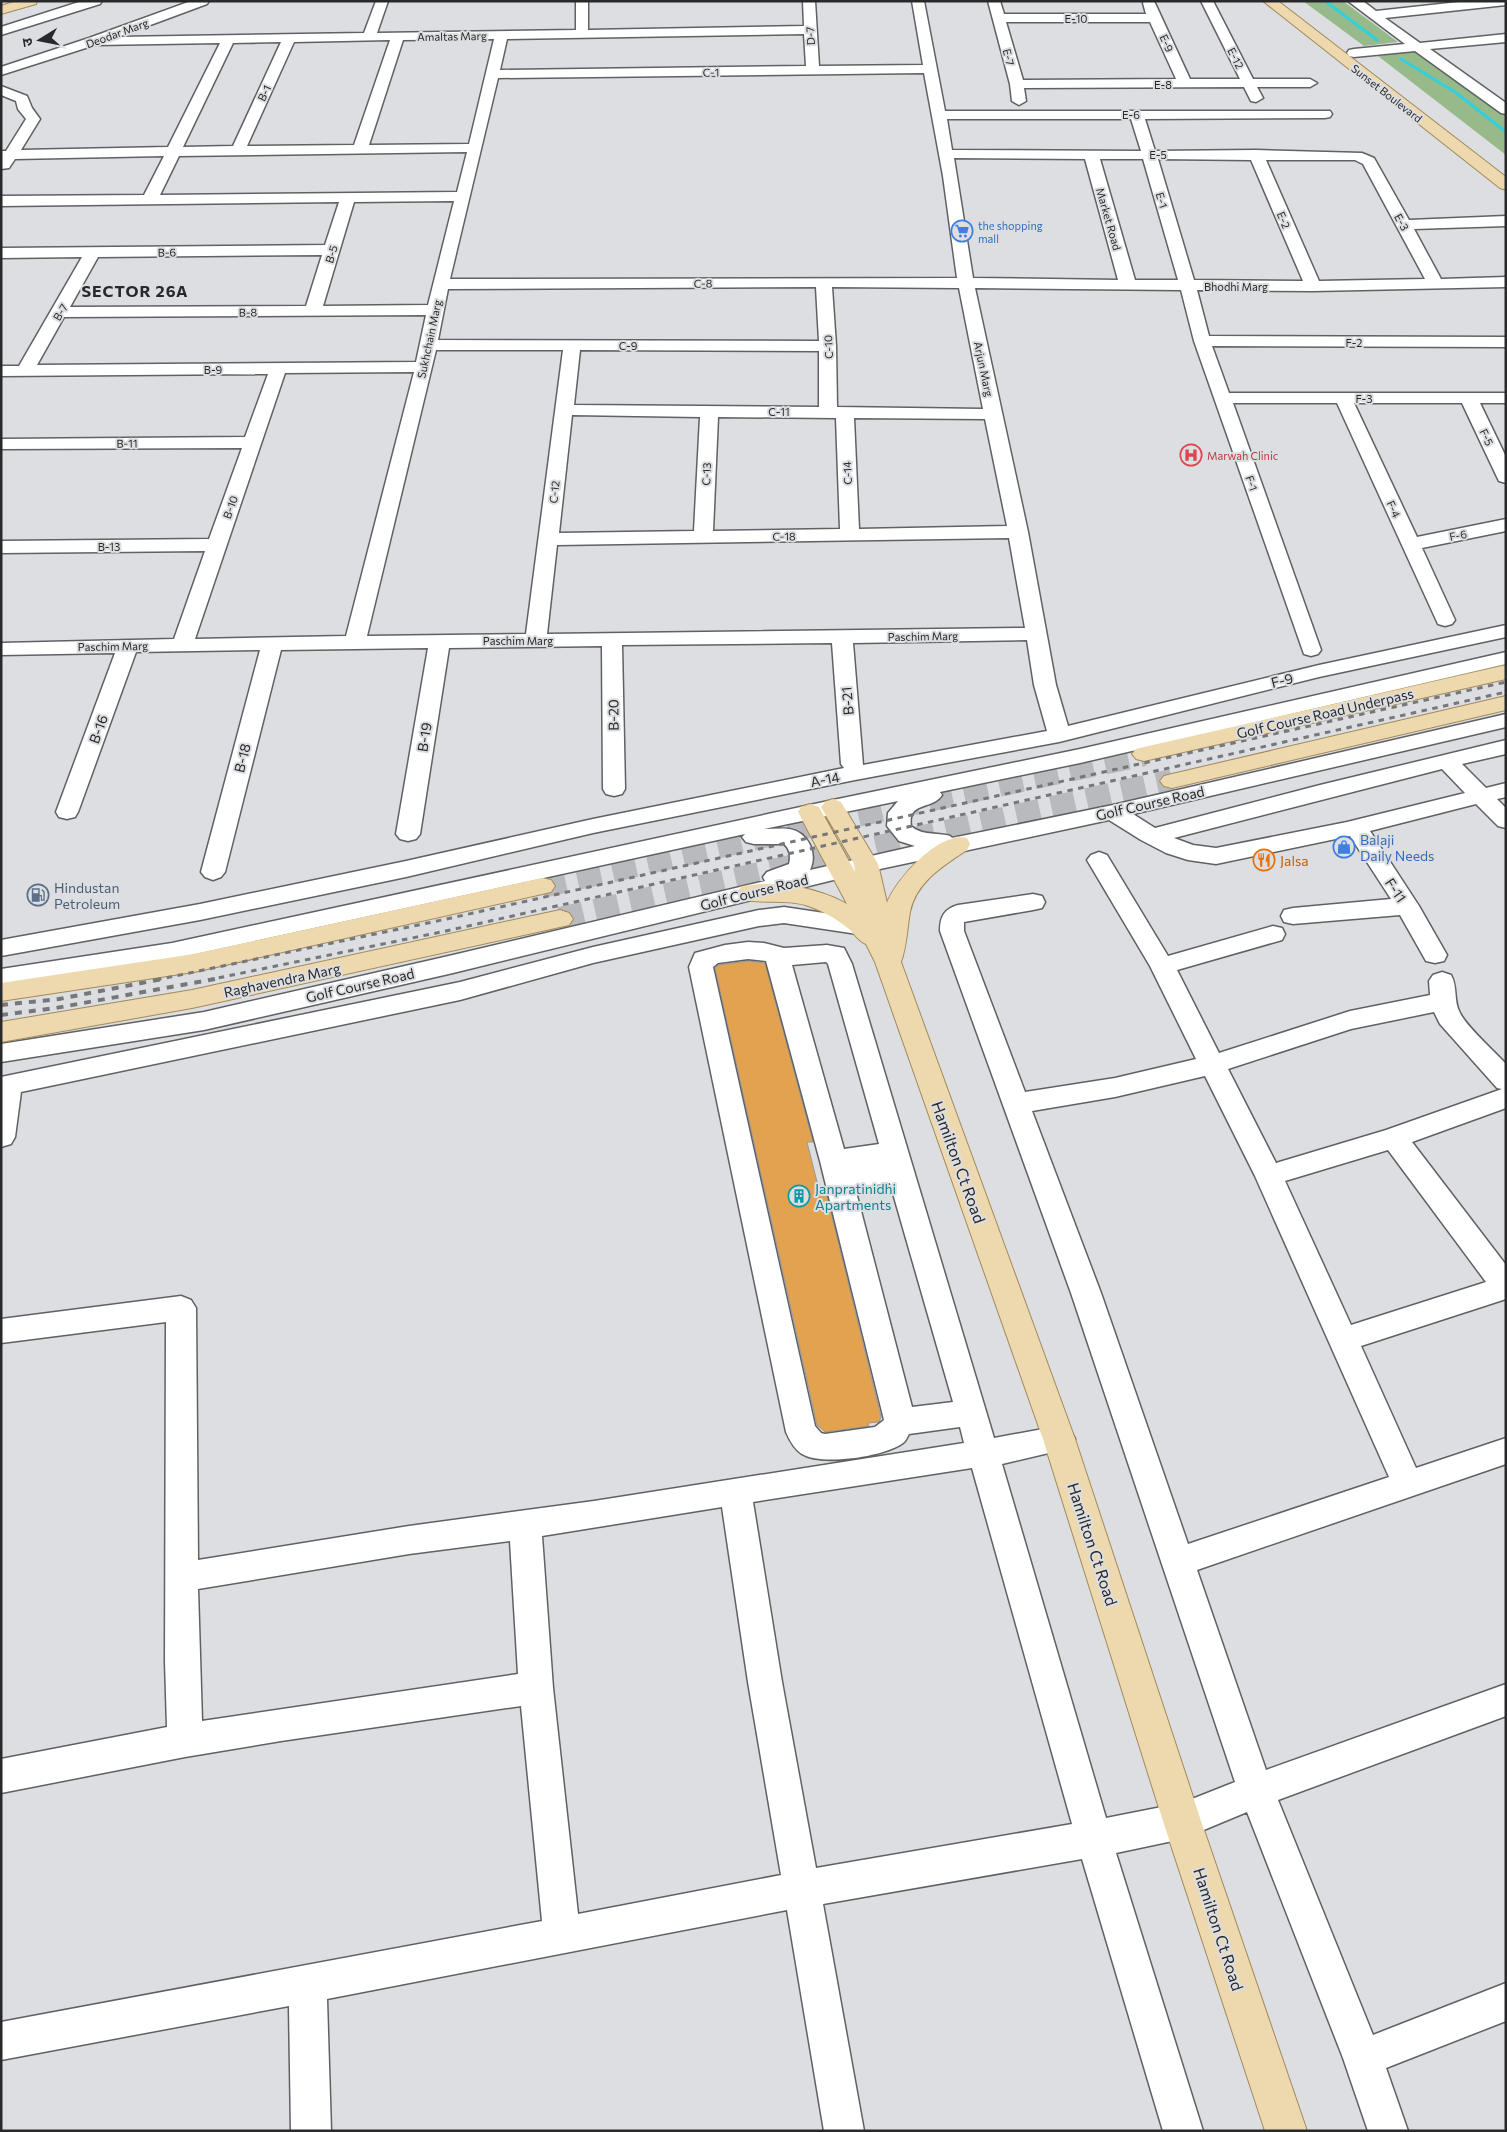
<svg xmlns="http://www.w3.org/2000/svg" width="1507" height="2132" viewBox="0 0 1507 2132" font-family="Commissioner,'Noto Sans Devanagari',sans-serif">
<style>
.green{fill:#96ba8a}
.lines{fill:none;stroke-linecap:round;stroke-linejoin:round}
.stream{stroke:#32cfdd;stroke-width:3}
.building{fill:#e2a250;stroke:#9b9996}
.major-tunnel{stroke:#b8babd;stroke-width:24;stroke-dasharray:24 12;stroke-linecap:butt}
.minor-casing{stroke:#5f6164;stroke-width:3}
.major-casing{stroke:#a18a5c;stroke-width:2}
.minor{fill:#fff;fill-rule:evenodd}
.major{fill:#edd9ad;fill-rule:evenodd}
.rail-far1{stroke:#77777a;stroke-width:3;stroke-dasharray:5.5 5.5;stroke-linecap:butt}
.rail{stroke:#77777a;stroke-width:4;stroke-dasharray:7 7;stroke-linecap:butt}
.labels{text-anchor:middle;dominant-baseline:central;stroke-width:4;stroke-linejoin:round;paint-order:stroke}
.far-street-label{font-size:11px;fill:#29292b;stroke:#dcdee1}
.far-shop-label{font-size:11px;fill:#366cbe;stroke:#dcdee1;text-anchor:start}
.far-health-label{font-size:11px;fill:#be3a42;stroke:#dcdee1;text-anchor:start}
.street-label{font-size:14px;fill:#29292b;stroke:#dcdee1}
.shop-label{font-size:14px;fill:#366cbe;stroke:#dcdee1;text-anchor:start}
.food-label{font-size:14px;fill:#c56008;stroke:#dcdee1;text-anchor:start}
.service-label{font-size:14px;fill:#4e5e75;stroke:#dcdee1;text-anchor:start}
.culture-label{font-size:14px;fill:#0d838f;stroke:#dcdee1;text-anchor:start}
.far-district-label{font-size:16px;font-weight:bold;letter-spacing:1px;fill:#29292b;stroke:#dcdee1}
.near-street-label{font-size:16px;fill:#29292b;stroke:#dcdee1}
</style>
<rect width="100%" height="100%" fill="#dcdee1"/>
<g class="green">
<path d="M1303 1H1343L1398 42 1364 46Z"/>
<path d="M1419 50 1506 114V155L1378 56Z"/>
</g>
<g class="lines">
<g class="stream">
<path d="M1325 1 1377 40"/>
<path d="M1401 59 1455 92 1506 132"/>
</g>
</g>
<path class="building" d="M748 961 765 963 813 1142H807L815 1174 820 1193 826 1192 881 1417 879 1422 868 1423 869 1426 825 1432 817 1425 715 968 719 965Z"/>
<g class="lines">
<g class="major-tunnel">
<path d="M542 886 862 814 1144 754"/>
<path d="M560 919 1172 781"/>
</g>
<g class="minor-casing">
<g id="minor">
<path d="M82 1H102L100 4 1 35V27Z"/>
<path d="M191 1H209L207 4 118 37 364 33 376 1H388L377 33 576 30V1H588V30L804 26 803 1H815L819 66 923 65 912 1H924L945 111H1330L1332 114 1330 117 1325 118 1145 119 1155 151 1256 150 1362 153 1374 158 1409 220 1506 216V226L1414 229 1441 279 1506 277V287L1313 291 1197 290 1209 336 1506 337V347L1212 346 1229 393H1506V403H1480L1506 457V483L1499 481 1497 477 1462 403H1354L1417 537 1506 519V531L1422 548 1455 620 1452 624 1445 626 1438 624 1337 403H1233L1321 650 1318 654 1311 656 1304 654 1194 341 1181 290 975 288 1028 532 1056 685 1068 726 1319 665 1506 625V637L1319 677 1059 742 855 780 593 833 406 877 200 920 1 956V940L200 904 406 861 593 819 844 768 841 764 832 643 622 645 625 789 622 794 614 796 606 794 603 789 602 646 449 648 420 834 416 839 408 841 400 839 396 834 428 648 281 650 225 872 221 877 213 880 205 877 201 872 260 650 136 652 78 812 75 817 67 819 59 817 56 812 115 653 1 655V643L174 639 205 551 1 553V541L209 539 242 448 1 449V439L245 437 268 374 1 376V366H19L82 257 1 258V248L325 245 339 202 1 206V196L144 195 164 156 15 159 9 168 1 169V151H6L26 119 18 109 16 101 1 95V86L27 96 32 108 40 119 21 150 168 147 220 43 95 45 1 75V67L89 38ZM804 34 806 66 500 70 507 39ZM494 39 469 144 369 145 403 40ZM390 40 354 145 247 146 294 42ZM281 42 233 146 183 147 233 43ZM924 73 943 176 957 278 450 279 498 78ZM947 119H1131L1141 151 952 150ZM467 152 457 192 160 195 179 156ZM954 158 1085 159 1118 280 973 278ZM1100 159H1143L1178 280H1135ZM1158 159 1251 160 1303 281 1194 280ZM1266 160H1355L1363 164 1425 279 1319 281ZM454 201 428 305 323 306 354 202ZM322 255 306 306 70 307 98 257ZM816 287 819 341 438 340 448 289ZM832 287 959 288 983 409 837 407 836 346ZM426 315 416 362 37 365 64 317ZM436 350H563L526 634 367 636ZM580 350 819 351V407L574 405ZM414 372 346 636 195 639 285 373ZM572 415 700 417 694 531 559 533ZM718 417 836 418 840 529 713 531ZM854 418 985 419 1007 526 859 529ZM1009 538 1025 628 547 634 557 545ZM1027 640 1034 685 1047 731 863 765 853 643Z"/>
<path d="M988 1H1000L1004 14H1146L1143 3 1144 1H1154L1190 79H1240L1201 1H1213L1253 79H1310L1317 83 1310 87H1257L1263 98 1256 102 1251 101 1244 87 1024 88 1026 101 1019 105 1012 101 1010 84ZM1006 22H1150L1176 79 1023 80Z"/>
<path d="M1348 1H1363L1376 11 1468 1H1506V5L1385 18 1420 43 1506 34V42L1430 49 1506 103V114L1501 113 1415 51 1354 57 1349 56 1347 53 1349 50 1354 49 1405 44Z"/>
<path d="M1506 652V664L1080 763 940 792 942 795C933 810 907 801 911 826 922 836 936 832 950 836L952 838 1113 805 1506 714V727L1133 814 1155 828 1320 785 1506 740V754L1462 764 1486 788 1506 783V797L1497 799 1506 808V828L1498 826 1476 804 1370 831 1419 906 1447 955 1444 961 1435 963 1426 961 1400 915 1293 924 1284 922 1281 916 1284 910 1293 908 1391 899 1350 836 1216 864 1188 860 1166 853 1141 840 1109 820 866 872 453 973 204 1030 1 1062V1044L204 1012 453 955 765 881 763 877 767 872 789 864C791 856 790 849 784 844H754L746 842 742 837 745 834 172 959 1 987V969L172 943 833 800 1080 749ZM1442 769 1465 793 1347 822 1216 848 1193 845 1174 838ZM898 801 888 813 887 826 899 841 915 846 810 870C818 853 808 832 789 829 781 828 772 829 764 829Z"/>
<path d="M1099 852 1107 855 1168 956 1273 926 1282 928 1285 934 1282 940 1177 970 1219 1053 1350 1011 1430 995 1429 981 1433 975 1442 972 1451 975C1458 987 1453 1001 1460 1013 1467 1027 1494 1051 1506 1064V1108L1412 1142 1506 1265V1299L1361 1346 1416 1468 1506 1438V1464L1197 1570 1266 1770 1506 1684V1716L1278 1800 1373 2035 1506 1983V2021L1386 2068 1408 2131H1368L1343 2058 1247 1812 1182 1839 1116 1853 1203 2131H1163L1082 1859 823 1904 864 2131H824L787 1910 327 1999 331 2131H291L289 2006 1 2060V2022L542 1921 521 1706 281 1741 185 1757 1 1793V1759L167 1727 165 1662 166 1322 1 1343V1319L181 1296 191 1300 196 1308 198 1560 409 1526 594 1501 964 1443 960 1427 909 1434C907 1437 906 1441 903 1443 884 1457 821 1466 802 1454 794 1449 789 1439 786 1432L689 967 695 953 725 945 748 942 764 943 784 948 827 945 844 948 852 964 994 1438 1059 1426 1070 1430 1075 1439 1070 1448 1002 1464 1106 1818 1182 1803 1235 1782 1071 1293 940 931C940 917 944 909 958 905L1033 894 1042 896 1045 902 1042 908 1033 910 964 922V931L1025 1092 1115 1078 1196 1059 1150 966 1087 860 1091 855ZM748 959 766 961 820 1161 884 1420 875 1427 825 1434 821 1433 815 1426 713 967 718 963ZM826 962 828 964 879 1144 844 1149 792 965ZM1434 1012 1440 1024 1497 1088 1502 1089 1386 1130 1276 1163 1228 1069 1351 1029ZM1205 1076 1255 1176 1389 1477 1188 1544 1101 1293 1032 1111 1115 1097ZM1388 1150 1486 1282 1351 1325 1285 1181ZM890 1183 953 1402 912 1407 855 1188ZM972 1468 1072 1824 816 1868 782 1682 753 1502ZM722 1507 748 1682 781 1875 578 1914 553 1688 542 1536ZM510 1541 518 1674 202 1721 198 1589 409 1554Z"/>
<path d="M784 907 864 919 873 921 876 927 873 933 864 935 784 923 759 926 593 963 460 1000 21 1092 15 1137 11 1144 1 1147V1077L460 982 593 947 759 910Z"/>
</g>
</g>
<g class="major-casing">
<g id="major">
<path d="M16 1H37L36 4 1 14V6Z"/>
<path d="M1263 1H1278L1506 177V190L1500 188Z"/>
<path d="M1506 665V679L1144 761 1136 759 1132 754 1136 749 1144 747Z"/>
<path d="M1506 696V710L1172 788 1164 786 1160 781 1164 776 1172 774Z"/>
<path d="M833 799 841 802 878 864 887 903C896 879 939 831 967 838L970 844 967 850C943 866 916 882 910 912 907 929 907 945 901 962L1075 1439 1201 1821 1307 2131H1265L1163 1821 1043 1439 875 962 866 944C858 941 855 934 849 929 838 920 825 912 811 907 789 898 764 905 741 899L737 893 741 887C773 879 819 888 847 904L798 812 801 807 810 804 819 807 855 872 854 864 821 807 825 802Z"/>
<path d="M542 878 551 880 555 886 551 892 194 972 1 1001V983L194 954Z"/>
<path d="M560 910 569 913 573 919 569 925 192 1008 1 1042V1022L192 990Z"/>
</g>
</g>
<use href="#minor" class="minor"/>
<use href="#major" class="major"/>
<g class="rail-far1">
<path d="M156 980 442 920 1506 682"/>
<path d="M208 980 446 931 1506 692"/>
</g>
<g class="rail">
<path d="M1 1005 59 999 162 979"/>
<path d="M1 1015 56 1008 215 979"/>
</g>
</g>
<defs>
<g id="supermarket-ring" transform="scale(1.125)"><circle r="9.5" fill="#dcdee1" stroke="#3f7fe0" stroke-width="1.5"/><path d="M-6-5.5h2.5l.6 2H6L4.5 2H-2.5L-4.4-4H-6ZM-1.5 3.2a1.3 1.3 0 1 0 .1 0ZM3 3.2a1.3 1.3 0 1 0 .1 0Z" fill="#3f7fe0"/></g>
<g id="hospital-ring" transform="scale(1.125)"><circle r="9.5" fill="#dcdee1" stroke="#e0444e" stroke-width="1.5"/><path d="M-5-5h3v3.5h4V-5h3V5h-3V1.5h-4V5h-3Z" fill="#e0444e"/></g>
<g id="shop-ring" transform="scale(1.125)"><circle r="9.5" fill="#dcdee1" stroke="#3f7fe0" stroke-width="1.5"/><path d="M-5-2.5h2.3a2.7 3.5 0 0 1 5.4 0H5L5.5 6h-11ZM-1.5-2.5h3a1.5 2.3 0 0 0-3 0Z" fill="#3f7fe0"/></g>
<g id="restaurant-ring" transform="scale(1.125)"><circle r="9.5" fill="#dcdee1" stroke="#e8710a" stroke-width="1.5"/><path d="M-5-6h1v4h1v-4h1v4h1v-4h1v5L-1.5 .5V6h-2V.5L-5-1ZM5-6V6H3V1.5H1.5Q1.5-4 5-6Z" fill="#e8710a"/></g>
<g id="fuel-ring" transform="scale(1.125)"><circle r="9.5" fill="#dcdee1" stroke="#5c6f8a" stroke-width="1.5"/><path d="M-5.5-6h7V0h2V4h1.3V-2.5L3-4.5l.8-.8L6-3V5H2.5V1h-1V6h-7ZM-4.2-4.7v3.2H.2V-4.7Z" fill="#5c6f8a"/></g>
<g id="building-ring" transform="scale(1.125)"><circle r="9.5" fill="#dcdee1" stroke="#0f9aa8" stroke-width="1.5"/><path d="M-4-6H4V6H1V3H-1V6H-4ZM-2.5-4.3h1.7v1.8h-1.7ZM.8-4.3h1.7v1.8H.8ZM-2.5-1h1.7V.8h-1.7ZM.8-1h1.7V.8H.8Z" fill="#0f9aa8"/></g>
</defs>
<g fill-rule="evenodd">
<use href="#supermarket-ring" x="962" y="231"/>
<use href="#hospital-ring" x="1191" y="455"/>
<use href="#shop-ring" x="1344" y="847"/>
<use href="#restaurant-ring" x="1264" y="860"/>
<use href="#fuel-ring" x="38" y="895"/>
<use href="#building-ring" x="799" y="1196"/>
</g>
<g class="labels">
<g class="far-street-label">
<text x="1076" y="18">E-10</text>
<text transform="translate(117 33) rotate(-20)">Deodar Marg</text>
<text transform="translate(452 36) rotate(-1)">Amaltas Marg</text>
<text transform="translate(810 36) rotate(-93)">D-7</text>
<text transform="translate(1167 43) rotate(65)">E-9</text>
<text transform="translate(1009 57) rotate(75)">E-7</text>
<text transform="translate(1236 58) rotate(63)">E-12</text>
<text transform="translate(711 72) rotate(-1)">C-1</text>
<text x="1163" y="84">E-8</text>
<text transform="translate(264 93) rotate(-65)">B-1</text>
<text transform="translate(1387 93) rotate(38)">Sunset Boulevard</text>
<text x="1131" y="114">E-6</text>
<text x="1158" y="154">E-5</text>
<text transform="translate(1162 200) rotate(73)">E-1</text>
<text transform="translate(1109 219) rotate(74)">Market Road</text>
<text transform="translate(1284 220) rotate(67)">E-2</text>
<text transform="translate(1402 222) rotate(61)">E-3</text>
<text transform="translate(167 252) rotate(-1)">B-6</text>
<text transform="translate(331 254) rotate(-73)">B-5</text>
<text transform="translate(703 283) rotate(-1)">C-8</text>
<text x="1236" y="286">Bhodhi Marg</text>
<text transform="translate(60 312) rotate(-60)">B-7</text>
<text transform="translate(248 312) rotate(-1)">B-8</text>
<text transform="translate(429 339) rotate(-78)">Sukhchain Marg</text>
<text x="1354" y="342">F-2</text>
<text x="628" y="345">C-9</text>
<text transform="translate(828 347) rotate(-92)">C-10</text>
<text x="213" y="369">B-9</text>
<text transform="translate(984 369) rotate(78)">Arjun Marg</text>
<text x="1364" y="398">F-3</text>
<text x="779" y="411">C-11</text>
<text transform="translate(1487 437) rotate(65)">F-5</text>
<text transform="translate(127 443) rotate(-1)">B-11</text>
<text transform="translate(847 473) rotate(-93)">C-14</text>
<text transform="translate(706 474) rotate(-87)">C-13</text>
<text transform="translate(1252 483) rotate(71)">F-1</text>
<text transform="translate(554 492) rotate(-84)">C-12</text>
<text transform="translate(230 507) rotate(-70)">B-10</text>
<text transform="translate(1394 509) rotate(65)">F-4</text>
<text transform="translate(1458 535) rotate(-11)">F-6</text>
<text transform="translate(784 536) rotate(-1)">C-18</text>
<text x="109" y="546">B-13</text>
<text transform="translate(923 636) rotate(-1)">Paschim Marg</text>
<text x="518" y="640">Paschim Marg</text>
<text transform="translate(113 646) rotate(-1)">Paschim Marg</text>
</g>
<g class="far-shop-label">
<text x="978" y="225">the shopping<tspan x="978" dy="13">mall</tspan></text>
</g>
<g class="far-health-label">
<text x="1207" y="455">Marwah Clinic</text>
</g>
<g class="street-label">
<text transform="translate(1282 680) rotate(-14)">F-9</text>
<text transform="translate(847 701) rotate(-95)">B-21</text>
<text transform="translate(1325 713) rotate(-13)">Golf Course Road Underpass</text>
<text transform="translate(613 715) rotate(-91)">B-20</text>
<text transform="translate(98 729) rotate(-70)">B-16</text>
<text transform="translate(424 737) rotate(-81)">B-19</text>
<text transform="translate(242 758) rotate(-76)">B-18</text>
<text transform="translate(825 779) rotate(-11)">A-14</text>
<text transform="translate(1150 803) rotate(-13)">Golf Course Road</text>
<text transform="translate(1396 890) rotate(56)">F-11</text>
<text transform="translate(754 892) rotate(-14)">Golf Course Road</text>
<text transform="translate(282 980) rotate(-12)">Raghavendra Marg</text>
<text transform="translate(360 985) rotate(-13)">Golf Course Road</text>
</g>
<g class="shop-label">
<text x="1360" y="839">Balaji<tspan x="1360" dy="16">Daily Needs</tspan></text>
</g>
<g class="food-label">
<text x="1280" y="860">Jalsa</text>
</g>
<g class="service-label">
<text x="54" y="887">Hindustan<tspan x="54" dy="16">Petroleum</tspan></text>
</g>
<g class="culture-label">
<text x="815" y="1188">Janpratinidhi<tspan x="815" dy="16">Apartments</tspan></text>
</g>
<g class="far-district-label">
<text x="135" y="290">SECTOR 26A</text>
</g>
<g class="near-street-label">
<text transform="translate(959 1162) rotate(70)">Hamilton Ct Road</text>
<text transform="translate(1093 1544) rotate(72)">Hamilton Ct Road</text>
<text transform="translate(1219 1929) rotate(72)">Hamilton Ct Road</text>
</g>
</g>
<rect width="1507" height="2132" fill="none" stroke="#29292b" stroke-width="5"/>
<g transform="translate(40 40) rotate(260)" stroke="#dcdee1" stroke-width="4" paint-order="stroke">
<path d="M0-4L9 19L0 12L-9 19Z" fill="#29292b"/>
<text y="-8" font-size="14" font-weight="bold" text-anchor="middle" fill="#29292b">उ</text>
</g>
</svg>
